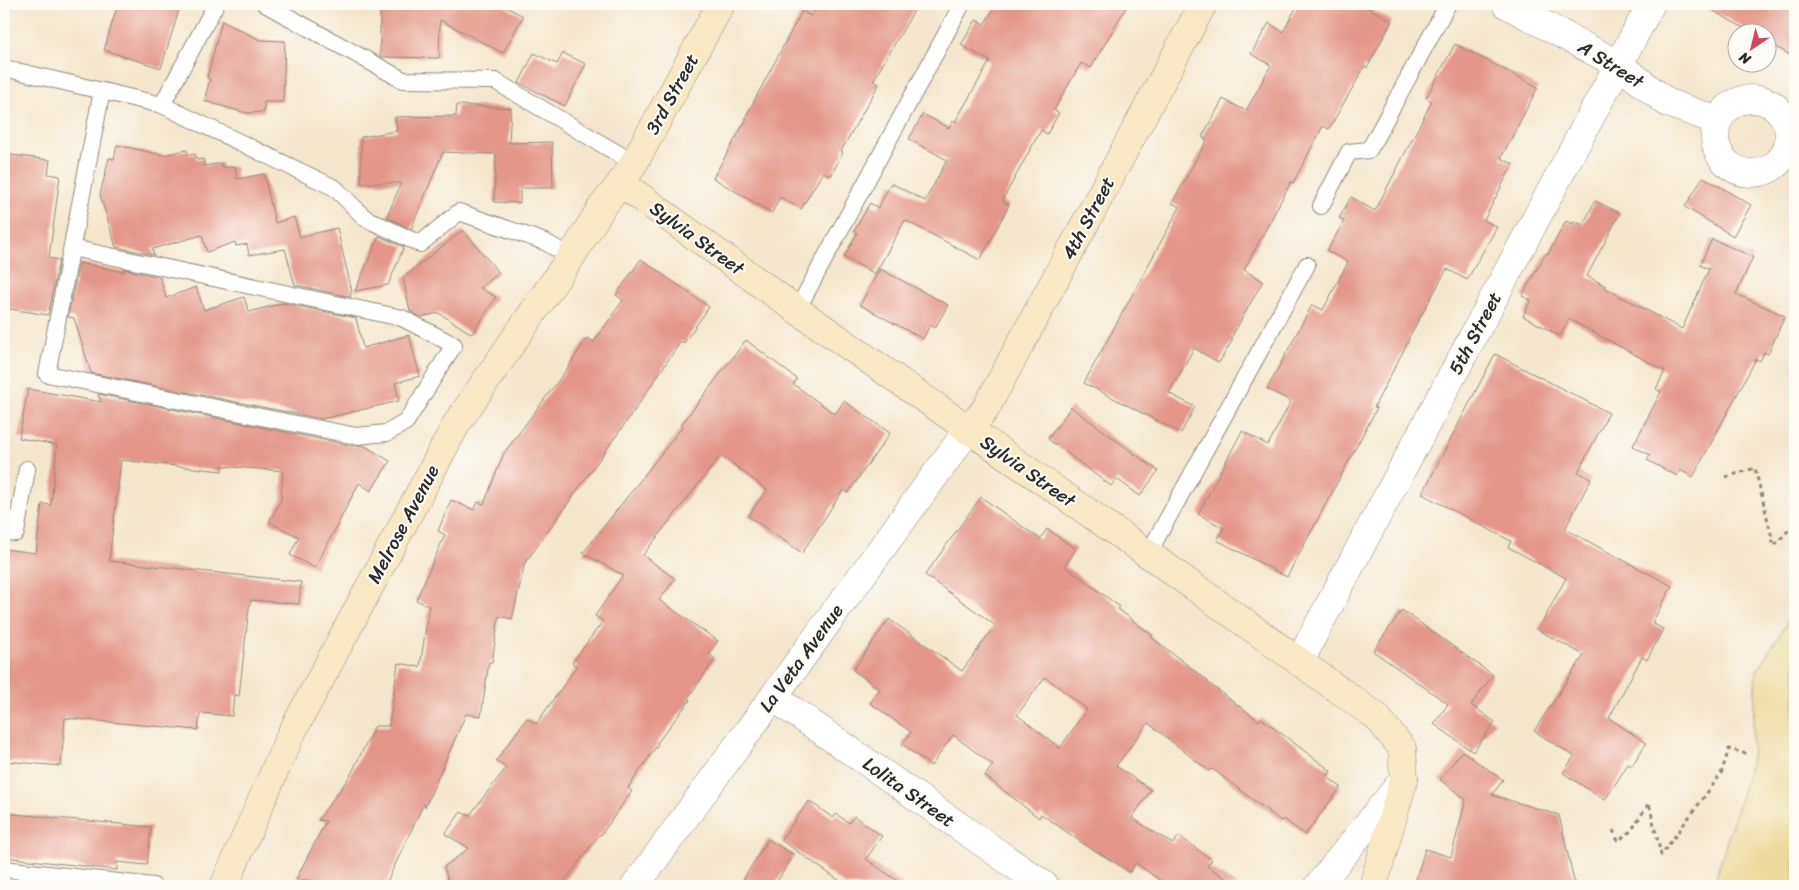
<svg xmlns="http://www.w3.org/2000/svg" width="1799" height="890" viewBox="0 0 1799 890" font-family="Sriracha,sans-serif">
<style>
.sand{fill:#eeda9e;stroke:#8c8264}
.building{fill:#e49788;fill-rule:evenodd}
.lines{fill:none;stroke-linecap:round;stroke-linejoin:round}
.lane-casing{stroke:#90887c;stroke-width:18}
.street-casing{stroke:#90887c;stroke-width:29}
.secondary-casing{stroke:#90887c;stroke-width:29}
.path{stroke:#90887c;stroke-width:3;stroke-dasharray:4 4;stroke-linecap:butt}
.lane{stroke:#fff;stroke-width:16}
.street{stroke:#fff;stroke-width:28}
.secondary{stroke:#f8e8c3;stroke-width:28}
.labels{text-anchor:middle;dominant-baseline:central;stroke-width:4.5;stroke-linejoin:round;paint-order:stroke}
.street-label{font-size:19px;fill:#2b2b2b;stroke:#fdfcf7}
</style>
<rect width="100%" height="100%" fill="#fdfcf7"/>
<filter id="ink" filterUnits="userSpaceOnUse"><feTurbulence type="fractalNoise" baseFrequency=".02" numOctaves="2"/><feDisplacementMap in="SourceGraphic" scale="10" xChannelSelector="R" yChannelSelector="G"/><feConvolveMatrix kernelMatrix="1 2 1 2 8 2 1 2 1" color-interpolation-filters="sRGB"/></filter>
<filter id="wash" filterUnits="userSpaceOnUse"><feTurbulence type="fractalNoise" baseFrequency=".0096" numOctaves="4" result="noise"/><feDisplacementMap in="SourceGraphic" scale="20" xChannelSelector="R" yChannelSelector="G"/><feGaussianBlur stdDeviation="1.12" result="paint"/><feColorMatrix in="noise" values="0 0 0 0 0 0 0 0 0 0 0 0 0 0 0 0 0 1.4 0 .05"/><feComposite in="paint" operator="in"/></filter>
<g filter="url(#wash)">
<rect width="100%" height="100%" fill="#f4e6cd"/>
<path class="sand" d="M1795 610V886H1713L1751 763 1756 672Z"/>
<g id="blocks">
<g class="building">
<path d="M118 4H181L161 68 104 50Z"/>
<path d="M380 4H500L523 16 503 53 440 20 439 58 382 57 380 56Z"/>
<path d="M818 4H918L873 81 879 84 841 151 843 152 831 176 823 172 801 209 780 197 772 213 713 178 747 118H745L802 11 811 16Z"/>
<path d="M997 4H1128L1091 68 1081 63 1054 110 1059 113 1047 134 1041 130 1002 201 1009 205 980 260 905 220 875 274 844 257 857 233 854 231 870 203 878 208 891 183 925 201 947 160 909 139 923 114 949 128 953 121 955 122 990 61 961 45 976 20 984 24Z"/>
<path d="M1298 4H1361L1392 21 1367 68 1365 66 1329 129 1323 126 1293 183 1291 182 1244 270 1263 281 1231 338 1233 339 1219 363 1194 348 1169 393 1195 407 1181 433 1084 383 1180 207 1172 203 1207 140 1202 137 1223 99 1246 111 1271 65 1251 54 1269 23 1283 32Z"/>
<path d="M1701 4H1795V58L1766 41V32H1751Z"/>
<path d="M222 21 260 40 285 41 283 102H264V112L246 113 204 101 210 79 207 78Z"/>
<path d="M1455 44 1538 87 1501 158 1513 164 1484 220 1497 227 1467 280 1447 269 1408 339 1409 340 1374 407 1377 408 1287 577 1217 540 1224 528 1198 514 1242 431 1268 445 1291 401 1267 389 1312 305 1323 310 1348 262 1327 251 1344 221 1339 218 1351 197 1375 211 1432 101 1426 98Z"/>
<path d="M534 53 557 64 563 53 586 64 565 106 519 83Z"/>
<path d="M457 105 511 108 509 143 552 142 553 188H520V203L494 202 496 154 443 152 411 229 387 217 401 183H361V137L397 131 395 117 456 116Z"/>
<path d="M117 145 163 155 187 150 189 155 195 154 197 160 203 159 205 166 221 163 223 168 235 166 237 179 264 174 275 223 294 217 300 237 337 228 352 292H350L351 297 295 285 285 249 249 255 247 244 236 246 235 242 207 252 202 235 152 249 154 255 116 247 100 195 109 158 114 159Z"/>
<path d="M4 154 50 160 48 174 60 176 49 258 59 260 48 315 4 308Z"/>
<path d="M1703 177 1751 205 1733 236 1685 207Z"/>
<path d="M1595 201 1620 213 1587 276 1606 286 1605 288 1682 329 1709 269 1700 265 1712 239 1753 257 1736 294 1785 316 1768 354 1764 352 1760 361 1756 359 1693 477 1680 470 1677 476 1647 460 1650 455 1633 446 1661 392 1656 389 1665 371 1569 319 1560 336 1523 316 1531 300 1522 296 1546 253 1548 254 1566 221 1573 224 1574 221 1583 225Z"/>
<path d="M463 230 499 273 480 288 496 297 472 334 439 313 421 317 410 311 403 278Z"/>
<path d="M379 236 404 247 388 285 355 291Z"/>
<path d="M641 259 709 307 684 343 681 341 634 411 523 566 524 567 512 619 499 616 492 662H489L481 716 466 714 425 807 424 803 385 886H361L296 879 326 821 318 820 350 776 375 726H389L398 663 420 667 429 606 416 600 445 535 438 531 451 500 474 510 478 502 484 504 504 453 567 369 587 338 594 342 623 300 616 295Z"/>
<path d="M79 263 124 272 123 269 160 277 166 298 196 287 204 310 244 297 249 312 283 303 356 318 363 348 409 335 420 376 395 383 399 401 322 419 91 373 74 318 68 317Z"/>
<path d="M880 269 948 305 935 328 930 325 923 339 860 305Z"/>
<path d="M746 340 797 379 793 384 835 414 844 401 890 433 848 493 843 490 802 553 748 516 767 490 721 455 643 555 675 579 659 600 718 641 709 654 715 659 688 698 690 700 657 743 658 744 628 788 632 791 601 835 600 834 561 886H450L444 867 469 848 445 834 461 812 469 816 506 768 496 761 527 718 536 724 577 666 572 663 603 621 595 616 623 575 583 553 683 426 681 425Z"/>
<path d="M1495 354 1609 413 1578 472 1591 479 1565 529 1672 586 1652 623 1663 629 1647 660 1642 657 1609 718 1646 743 1632 766 1628 764 1605 800 1563 773 1574 756 1534 731 1584 655 1538 630 1566 578 1508 547 1511 541 1422 494Z"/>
<path d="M28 389 101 402 98 394 354 446 363 445 390 461 371 491 359 483 315 568 290 555 299 537 269 522 281 500 283 471 222 466V471L121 460 109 561 301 582 299 604 251 600 249 608 239 696 234 695 232 716 200 713 198 730 65 718 61 766 4 761V549L36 553 42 504 51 505 57 445 19 438Z"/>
<path d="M1071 407 1158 471 1140 496 1117 479 1111 486 1048 439Z"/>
<path d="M981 497 1040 539 1047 529 1076 549 1065 566 1120 607 1118 609 1152 635 1151 637 1208 681 1207 682 1259 721 1261 718 1331 771 1327 777 1341 787 1305 835 1284 819 1281 821 1214 770 1210 769 1209 771 1148 723 1116 766 1151 790 1132 818 1173 844 1179 836 1212 860 1207 866 1238 886H1168L1136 863 1130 872 1081 842 1041 814 1039 818 985 776 993 765 953 735 931 766 902 744 911 732 870 703 880 689 853 670 889 619 962 671 995 625 925 575ZM1045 677 1087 709 1060 748 1017 715Z"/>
<path d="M1402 610 1493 675 1471 705 1495 722 1473 752 1434 724 1448 704 1373 651Z"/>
<path d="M1462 751 1503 780 1492 795 1559 815 1575 886H1414L1425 849 1451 857 1466 799 1440 780Z"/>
<path d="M809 801 833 818 836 814 849 823 854 816 882 836 866 859 905 886H847L781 840Z"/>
<path d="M4 813 151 827 147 865 117 862V870L4 857Z"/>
<path d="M768 839 794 855 774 886H739Z"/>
</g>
</g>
</g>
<g filter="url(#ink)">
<use href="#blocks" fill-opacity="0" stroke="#90887c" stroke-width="1"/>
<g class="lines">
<g class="lane-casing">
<g id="lane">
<path d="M265 4 403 80 495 81 634 163"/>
<path d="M4 68 162 105 216 4"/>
<path d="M162 105 335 188 365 218 420 244 459 212 545 242 571 257"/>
<path d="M1321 206 1349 152 1369 150 1448 4"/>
<path d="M72 248 402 318 454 345 406 422 387 433 356 436 47 374 102 91"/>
<path d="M797 310 962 4"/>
<path d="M4 532 16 533 27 469"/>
<path d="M1148 554 1307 265"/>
<path d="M4 869 153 886"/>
</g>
</g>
<g class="street-casing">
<g id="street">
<path d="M1506 4 1619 65 1668 103 1718 121"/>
<circle cx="1752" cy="136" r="37"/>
<path d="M1300 663 1310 641 1651 4"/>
<path d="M773 697 1045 886"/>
<path d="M635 886 968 430"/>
<path d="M1318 886 1404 779"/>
</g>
</g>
<g class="secondary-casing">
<g id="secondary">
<path d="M621 183 797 310 1148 554 1377 717 1402 748 1404 779 1373 886"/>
<path d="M968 430 985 410 1203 4"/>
<path d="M224 886 290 736 457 423 571 257 602 207 621 183 634 163 721 4"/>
</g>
</g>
<g class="path">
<path d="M1726 477 1755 468 1774 546 1795 523"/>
<path d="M1613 830 1618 841 1631 831 1649 803 1661 855 1721 774 1729 749 1747 754"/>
</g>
<use href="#lane" class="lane"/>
<use href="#street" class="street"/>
<use href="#secondary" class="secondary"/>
</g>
</g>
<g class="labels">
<g class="street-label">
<text transform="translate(1611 64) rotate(32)">A Street</text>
<text transform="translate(672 94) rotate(-61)">3rd Street</text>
<text transform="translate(1088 218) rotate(-62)">4th Street</text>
<text transform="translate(697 238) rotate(36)">Sylvia Street</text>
<text transform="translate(1475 333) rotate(-62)">5th Street</text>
<text transform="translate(1028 471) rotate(35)">Sylvia Street</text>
<text transform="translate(403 524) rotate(-62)">Melrose Avenue</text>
<text transform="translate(801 658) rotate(-54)">La Veta Avenue</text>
<text transform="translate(909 792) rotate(35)">Lolita Street</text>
</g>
</g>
<rect width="1799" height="890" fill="none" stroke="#fdfcf7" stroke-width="20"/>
<g transform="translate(1752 48) rotate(215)"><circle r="24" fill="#fdfcf7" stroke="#a9a8a5"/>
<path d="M0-4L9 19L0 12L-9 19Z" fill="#d1495b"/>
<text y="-8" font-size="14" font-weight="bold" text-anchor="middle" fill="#2b2b2b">N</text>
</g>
</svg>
